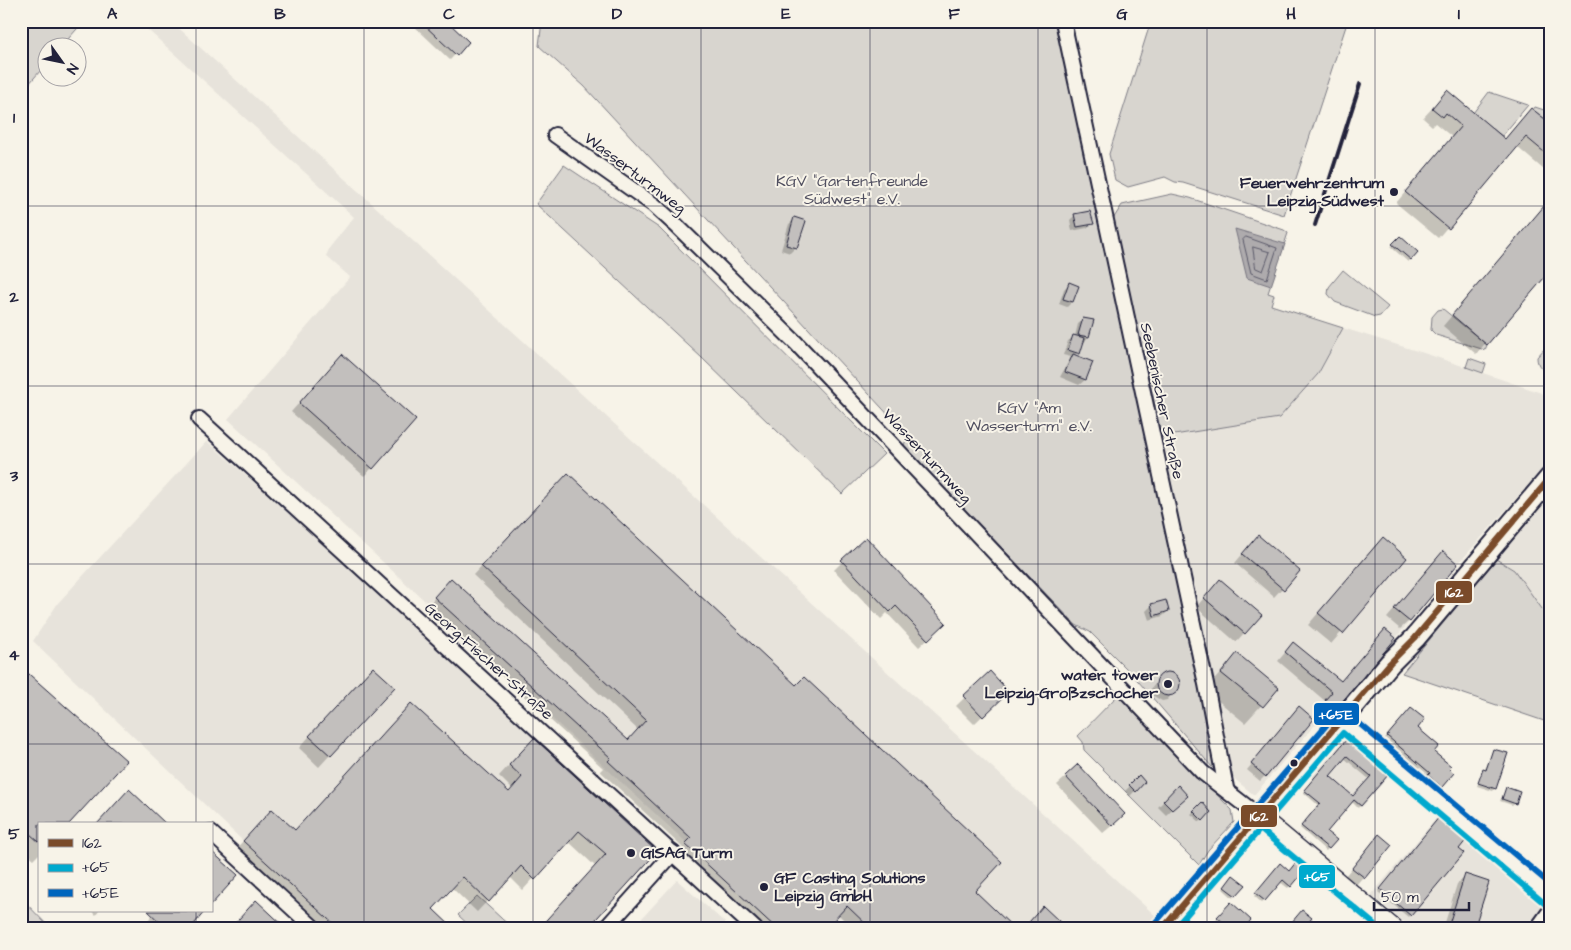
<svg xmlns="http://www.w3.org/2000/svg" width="1571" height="950" viewBox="0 0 1571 950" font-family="'Architects Daughter',sans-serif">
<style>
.built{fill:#e7e3db}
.green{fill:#d8d5cf;stroke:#7d7c85}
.water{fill:#aeabad;stroke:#76747f}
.shadow{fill:#0003;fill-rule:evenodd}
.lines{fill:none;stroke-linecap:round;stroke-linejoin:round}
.shore{stroke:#5a5969;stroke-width:1}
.building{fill:#c2bfbd;stroke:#22223b;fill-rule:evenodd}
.minor-casing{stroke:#22223b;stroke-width:18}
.tertiary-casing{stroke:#22223b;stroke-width:21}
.secondary-casing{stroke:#22223b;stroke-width:24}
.minor{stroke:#f7f3e8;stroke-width:14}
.tertiary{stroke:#f7f3e8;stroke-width:18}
.secondary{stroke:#f7f3e8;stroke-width:20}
.rail{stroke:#22223b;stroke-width:4}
.bus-1-casing{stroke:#f7f3e8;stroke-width:10}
.bus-2-casing{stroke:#f7f3e8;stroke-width:10}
.bus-3-casing{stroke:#f7f3e8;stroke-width:10}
.bus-1{stroke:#7a4b2a;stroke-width:6}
.bus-2{stroke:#00a9ce;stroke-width:6}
.bus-3{stroke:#0065bd;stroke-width:6}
.grid{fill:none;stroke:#22223b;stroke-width:1;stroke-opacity:0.55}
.poi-dot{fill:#22223b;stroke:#f7f3e8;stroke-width:2}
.labels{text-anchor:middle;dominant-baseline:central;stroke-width:4;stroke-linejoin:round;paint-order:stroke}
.street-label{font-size:16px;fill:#22223b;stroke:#f7f3e8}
.park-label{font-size:16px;fill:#504f60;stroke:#f7f3e8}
.poi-label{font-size:16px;font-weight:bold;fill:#22223b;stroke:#f7f3e8;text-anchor:end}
.line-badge{stroke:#f7f3e8;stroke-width:2}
.badge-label{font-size:14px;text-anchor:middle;font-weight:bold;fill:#fff}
.neatline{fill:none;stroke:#22223b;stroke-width:2}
.grid-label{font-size:16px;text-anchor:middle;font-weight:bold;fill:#22223b}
</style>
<rect width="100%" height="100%" fill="#f7f3e8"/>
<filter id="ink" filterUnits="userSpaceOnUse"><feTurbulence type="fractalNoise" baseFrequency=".02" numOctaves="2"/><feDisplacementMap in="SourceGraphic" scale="10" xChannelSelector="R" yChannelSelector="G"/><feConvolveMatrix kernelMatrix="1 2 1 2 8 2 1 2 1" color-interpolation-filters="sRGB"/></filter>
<g filter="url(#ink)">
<g class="built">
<path d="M138 21H171L1158 918 1148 929H780L228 419 350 277 326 256 330 247 354 217Z"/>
<path d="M1343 328 1430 355 1550 396V460L1458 564 1336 709 1323 722 1314 726 1254 795 1232 777 1162 437 1279 418 1318 374Z"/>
<path d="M207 441 551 745 382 929H339L243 841 33 641 58 603Z"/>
<path d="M1550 496V620L1514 571 1496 559Z"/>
<path d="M1347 737 1391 773 1361 808 1340 790 1334 796 1312 777Z"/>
<path d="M1440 814 1542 898 1545 905 1543 914 1530 929H1412L1371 895Z"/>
<path d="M677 880 732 929H632Z"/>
</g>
<g class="green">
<path d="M21 21H84L61 47 48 48 47 63 21 93Z"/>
<path d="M542 21H1057L1218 774 1132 674 1090 632 1076 625 904 446 907 435 584 86 539 46Z"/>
<path d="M1151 21H1340L1347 23 1284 215 1183 183 1175 182 1165 177 1128 187 1115 180 1109 154Z"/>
<path d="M1489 92 1528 105 1502 136 1473 113Z"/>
<path d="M1535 107 1550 112V123L1533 110Z"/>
<path d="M564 165 659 228 884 454 842 494 702 358 536 204Z"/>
<path d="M1172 194 1190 198 1284 230 1288 233 1268 293 1274 295 1271 305 1343 328 1318 374 1279 418 1162 437 1113 219 1122 205Z"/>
<path d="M1343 270 1388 307 1380 316 1375 317 1335 302 1328 294 1329 287Z"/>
<path d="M1443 309 1487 345 1485 350 1436 335 1431 330 1432 317 1438 310Z"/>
<path d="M1545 348 1550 353V373C1542 370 1537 366 1537 357Z"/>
<path d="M1469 358 1486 364 1483 373 1466 367Z"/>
<path d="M1496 559 1514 570 1550 620V723L1402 673Z"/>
<path d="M1118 695 1232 810 1234 822 1208 850 1199 865 1084 750 1083 742 1078 736Z"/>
<path d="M477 896 513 929H473L458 915Z"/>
<path d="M21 898 51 929H21Z"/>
</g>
<path class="water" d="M1235 229 1285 244 1271 286 1247 278Z"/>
<g class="shadow">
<path d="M416 21H445L467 42 450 60 413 25Z"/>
<path d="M1447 92 1504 140 1531 109 1550 125V175L1516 146 1438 238 1396 203 1452 137 1435 123 1432 126 1423 118Z"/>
<path d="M1550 199V269L1476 354 1443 326Z"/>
<path d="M1075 215 1092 223 1087 228 1072 231 1070 220Z"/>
<path d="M795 219 796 247 790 253 781 250 789 224Z"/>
<path d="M1400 237 1417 252 1408 262 1391 247Z"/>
<path d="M1069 284 1072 302 1067 307 1059 304 1064 289Z"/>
<path d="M1084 319 1088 337 1075 356 1092 363 1085 380 1079 385 1060 377 1071 357 1063 355 1068 341 1075 336 1078 324Z"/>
<path d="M334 364 372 468 364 476 291 412Z"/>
<path d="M559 483 973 891 1014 929H853L838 914 832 920 841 929H759L677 854 683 848 600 771 603 768 426 607 443 589 628 741 638 730 473 575Z"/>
<path d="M866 538 944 623 919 647 887 613 881 619 834 570Z"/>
<path d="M1250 545 1298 571 1274 597 1235 563Z"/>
<path d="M1372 550 1406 558 1331 644 1308 625Z"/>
<path d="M1443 553 1409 621 1400 629 1387 618Z"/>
<path d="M1212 589 1260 615 1236 642 1196 607Z"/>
<path d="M1152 605 1168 611 1163 616 1149 620 1146 611Z"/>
<path d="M1293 643 1341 682 1335 708 1327 716 1318 709 1325 701 1278 661Z"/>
<path d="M1237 655 1277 688 1245 723 1205 690Z"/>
<path d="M21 669 39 824V854L34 859 21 848Z"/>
<path d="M1169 672 1179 679 1180 685 1167 700 1162 701 1152 695 1151 689 1164 673Z"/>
<path d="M990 673 1007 692 974 724 956 706Z"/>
<path d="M361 679 330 755 319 767 299 748Z"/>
<path d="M1412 710 1416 729 1432 753 1453 773 1439 788 1427 778 1429 776 1385 738Z"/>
<path d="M1294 713 1265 776 1260 781 1247 770Z"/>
<path d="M1347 741 1387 774 1358 808 1351 801 1325 832 1335 840 1326 851 1300 828 1319 806 1303 792ZM1344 758 1369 779 1353 797 1328 776Z"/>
<path d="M523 750 656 852 595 866 568 841 523 890 510 877 477 912 451 887 431 909 452 929H316L233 852 261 821 295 831 508 793 512 789 499 776Z"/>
<path d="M1494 750 1495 788 1493 791 1477 786Z"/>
<path d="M1066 777 1115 823 1103 833 1057 785Z"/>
<path d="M1139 777 1144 782 1130 796 1125 791Z"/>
<path d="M1178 787 1181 801 1166 815 1158 807Z"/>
<path d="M1506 788 1515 803 1512 805 1500 801Z"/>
<path d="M1202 804 1210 812 1200 822 1191 814Z"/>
<path d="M1438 820 1462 854 1408 917 1378 892Z"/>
<path d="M1379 836 1390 845 1356 885 1345 876Z"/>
<path d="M1280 865 1288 872 1304 870 1288 888 1280 882 1262 903 1254 896Z"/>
<path d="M1466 876 1473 928 1443 929 1457 884Z"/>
<path d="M1231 879 1235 895 1233 898 1223 889Z"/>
<path d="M1226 909 1246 923 1253 929H1220L1213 923Z"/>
<path d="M92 911H99L96 915Z"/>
<path d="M156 911 188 929H144L142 927Z"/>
<path d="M1302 912 1322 929H1287Z"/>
<path d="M1190 922 1197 929H1181Z"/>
</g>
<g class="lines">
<g class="shore">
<path d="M1246 237 1277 248 1267 279 1251 273 1243 240Z"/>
<path d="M1253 247 1270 252 1263 271 1256 268Z"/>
</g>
</g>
<g class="building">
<path d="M420 21H447L469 42 457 56Z"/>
<path d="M1447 90 1505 139 1531 108 1550 123V157L1526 137 1449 229 1405 192 1461 126 1446 113 1443 117 1432 108Z"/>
<path d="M1550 199V271L1487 345 1452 315Z"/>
<path d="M1090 211 1094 224 1077 227 1074 214Z"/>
<path d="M794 217 806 221 797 248 786 245Z"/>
<path d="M1400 236 1418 252 1411 260 1392 244Z"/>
<path d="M1069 282 1079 286 1073 302 1063 299Z"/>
<path d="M1083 318 1094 320 1089 337 1078 335Z"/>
<path d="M1073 335 1085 338 1080 354 1068 350Z"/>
<path d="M342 354 416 420 373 469 299 403Z"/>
<path d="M1073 354 1093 362 1086 380 1065 372Z"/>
<path d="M568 473 796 685 804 677 1002 862 975 891 1015 929H871L847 906 834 920 843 929H777L685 844 691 838 608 761 611 758 434 597 451 578 628 740 646 720 481 566Z"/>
<path d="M1258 535 1300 571 1284 590 1242 554Z"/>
<path d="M866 537 946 623 928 640 896 606 890 612 841 560Z"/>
<path d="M1383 537 1407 558 1343 634 1318 613Z"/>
<path d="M1443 551 1458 564 1410 622 1394 609Z"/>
<path d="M1220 579 1262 615 1245 634 1204 598Z"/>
<path d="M1166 600 1169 611 1154 616 1151 604Z"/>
<path d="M1385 629 1396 638 1336 709 1325 700 1332 692 1285 652 1293 642 1341 681Z"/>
<path d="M1237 653 1279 688 1263 707 1221 673Z"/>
<path d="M21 667 127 761 69 824H39V842L21 826Z"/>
<path d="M373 667 395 687 331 756 309 736Z"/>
<path d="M990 671 1009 692 983 717 963 696Z"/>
<circle cx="1168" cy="684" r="12"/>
<path d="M411 703 509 792 522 777 509 765 534 738 657 852 587 929H538L606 854 579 831 535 880 521 866 489 902 463 877 433 909 454 929H339L243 841 272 809 295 830Z"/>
<path d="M1299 706 1314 719 1266 777 1251 764Z"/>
<path d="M1411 708 1425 719 1418 728 1439 746 1434 752 1451 766 1449 768 1454 773 1442 787 1428 775 1430 773 1387 736Z"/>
<path d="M1347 739 1389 774 1361 806 1354 800 1327 832 1337 840 1329 849 1301 826 1320 803 1304 790ZM1347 756 1371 776 1353 796 1330 776Z"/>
<path d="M1493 749 1508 753 1496 789 1478 783 1483 769 1486 770Z"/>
<path d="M1078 764 1125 814 1112 826 1065 776Z"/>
<path d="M1139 775 1145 782 1136 792 1129 785Z"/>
<path d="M1178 785 1188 796 1172 810 1163 801Z"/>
<path d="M1506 787 1520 792 1516 804 1502 799Z"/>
<path d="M129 789 166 824H97Z"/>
<path d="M1202 802 1211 812 1203 821 1193 811Z"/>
<path d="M1440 816 1467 839 1459 849 1464 853 1411 916 1380 889Z"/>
<path d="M1379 834 1392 845 1365 878 1352 868Z"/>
<path d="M211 851 238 875 211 905Z"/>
<path d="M1297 861 1306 869 1291 887 1283 880 1265 901 1255 893 1280 863 1289 871Z"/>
<path d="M1465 874 1489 882 1474 929 1450 921Z"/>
<path d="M1233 875 1246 885 1236 896 1224 887Z"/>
<path d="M256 900 287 929H230Z"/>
<path d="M1231 902 1251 920 1243 929H1231L1217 917Z"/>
<path d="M1043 906 1060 922 1054 929H1023Z"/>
<path d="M1302 910 1312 918 1303 929H1286Z"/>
<path d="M148 911H205L190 929H167Z"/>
</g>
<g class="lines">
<g class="minor-casing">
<g id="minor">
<path d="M1063 21 1206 684 1226 788"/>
<path d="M555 135 654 205 676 225 796 343 1202 772 1260 817"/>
<path d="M199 419 755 929"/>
<path d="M1342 721 1550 896"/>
<path d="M211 833 315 929"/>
<path d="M605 929 673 853"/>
<path d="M1537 929 1550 911"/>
</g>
</g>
<g class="tertiary-casing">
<path id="tertiary" d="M1260 817 1394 929"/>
</g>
<g class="secondary-casing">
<path id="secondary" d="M1162 929 1260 817 1390 663 1415 638 1550 478"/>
</g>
<use href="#minor" class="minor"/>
<use href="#tertiary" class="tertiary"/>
<use href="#secondary" class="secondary"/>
<path class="rail" d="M1315 225 1360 84"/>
<g class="bus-1-casing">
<path id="bus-1" d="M1162 929 1390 663 1415 638 1550 478"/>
</g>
<g class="bus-2-casing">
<g id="bus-2">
<path d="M1254 824 1380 929"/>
<path d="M1174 929 1343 733 1544 903"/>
</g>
</g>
<g class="bus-3-casing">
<path id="bus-3" d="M1155 923 1335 715 1341 712 1348 714 1550 884"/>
</g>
<use href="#bus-1" class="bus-1"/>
<use href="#bus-2" class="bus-2"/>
<use href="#bus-3" class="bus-3"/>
</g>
</g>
<path class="grid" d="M196 21V824M364 21V929M533 21V929M701 21V929M870 21V929M1038 21V929M1207 21V929M1375 21V929M21 206H1550M21 386H1550M21 564H1550M21 744H1550M196 911V929"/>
<g class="poi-dot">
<circle cx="1394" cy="192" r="5"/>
<circle cx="1168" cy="684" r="5"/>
<circle cx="1294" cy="763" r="4.5"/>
<circle cx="631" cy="853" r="5"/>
<circle cx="764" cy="887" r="5"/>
</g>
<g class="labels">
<g class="street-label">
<text transform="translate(635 173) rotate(37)">Wasserturmweg</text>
<text transform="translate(1162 401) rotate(78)">Seebenischer Straße</text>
<text transform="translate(927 456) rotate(47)">Wasserturmweg</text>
<text transform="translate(489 661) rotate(42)">Georg-Fischer-Straße</text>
</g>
<g class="park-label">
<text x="852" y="181">KGV "Gartenfreunde<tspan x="852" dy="18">Südwest" e.V.</tspan></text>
<text x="1029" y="408">KGV "Am<tspan x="1029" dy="18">Wasserturm" e.V.</tspan></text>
</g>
<g class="poi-label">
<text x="1384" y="183">Feuerwehrzentrum<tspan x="1384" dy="18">Leipzig-Südwest</tspan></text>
<text x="1158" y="675">water tower<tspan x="1158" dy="18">Leipzig-Großzschocher</tspan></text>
<text x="641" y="853" text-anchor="start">GISAG Turm</text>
<text x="774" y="878" text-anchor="start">GF Casting Solutions<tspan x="774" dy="18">Leipzig GmbH</tspan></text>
</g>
</g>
<g class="line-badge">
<rect x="1435" y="580" width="38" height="24" rx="5" fill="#7a4b2a"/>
<rect x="1313" y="702" width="47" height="24" rx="5" fill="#0065bd"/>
<rect x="1240" y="804" width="38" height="24" rx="5" fill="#7a4b2a"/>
<rect x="1298" y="864" width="38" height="25" rx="5" fill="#00a9ce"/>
</g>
<g class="badge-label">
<text x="1454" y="597">162</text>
<text x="1336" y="719">+65E</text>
<text x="1259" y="821">162</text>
<text x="1317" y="881">+65</text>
</g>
<rect width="1571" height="950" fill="none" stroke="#f7f3e8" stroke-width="55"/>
<rect x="38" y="822" width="175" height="90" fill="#f7f3e8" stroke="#a29fa3"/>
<rect x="48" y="839" width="25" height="8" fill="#7a4b2a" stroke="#a29fa3"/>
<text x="82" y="848" font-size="15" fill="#22223b">162</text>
<rect x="48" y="864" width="25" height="8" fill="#00a9ce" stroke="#a29fa3"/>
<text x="82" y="872" font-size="15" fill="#22223b">+65</text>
<rect x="48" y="889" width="25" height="8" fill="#0065bd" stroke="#a29fa3"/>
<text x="82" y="898" font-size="15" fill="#22223b">+65E</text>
<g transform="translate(62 62) rotate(123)"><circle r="24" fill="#f7f3e8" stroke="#a29fa3"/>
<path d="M0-4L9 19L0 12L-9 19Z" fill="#22223b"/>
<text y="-8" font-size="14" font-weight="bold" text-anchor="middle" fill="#22223b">N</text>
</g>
<path d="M1374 902v8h95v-8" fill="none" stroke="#22223b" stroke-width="2.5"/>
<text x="1381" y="902" font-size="15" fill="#22223b" stroke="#f7f3e8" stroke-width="4" paint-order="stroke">50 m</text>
<rect x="28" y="28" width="1516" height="894" class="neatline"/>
<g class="grid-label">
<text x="112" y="19">A</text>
<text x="280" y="19">B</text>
<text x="449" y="19">C</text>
<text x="617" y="19">D</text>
<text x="786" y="19">E</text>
<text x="954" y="19">F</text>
<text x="1122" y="19">G</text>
<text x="1291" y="19">H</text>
<text x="1459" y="19">I</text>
<text x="14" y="123">1</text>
<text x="14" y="302">2</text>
<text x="14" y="481">3</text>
<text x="14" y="660">4</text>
<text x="14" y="839">5</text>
</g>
</svg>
